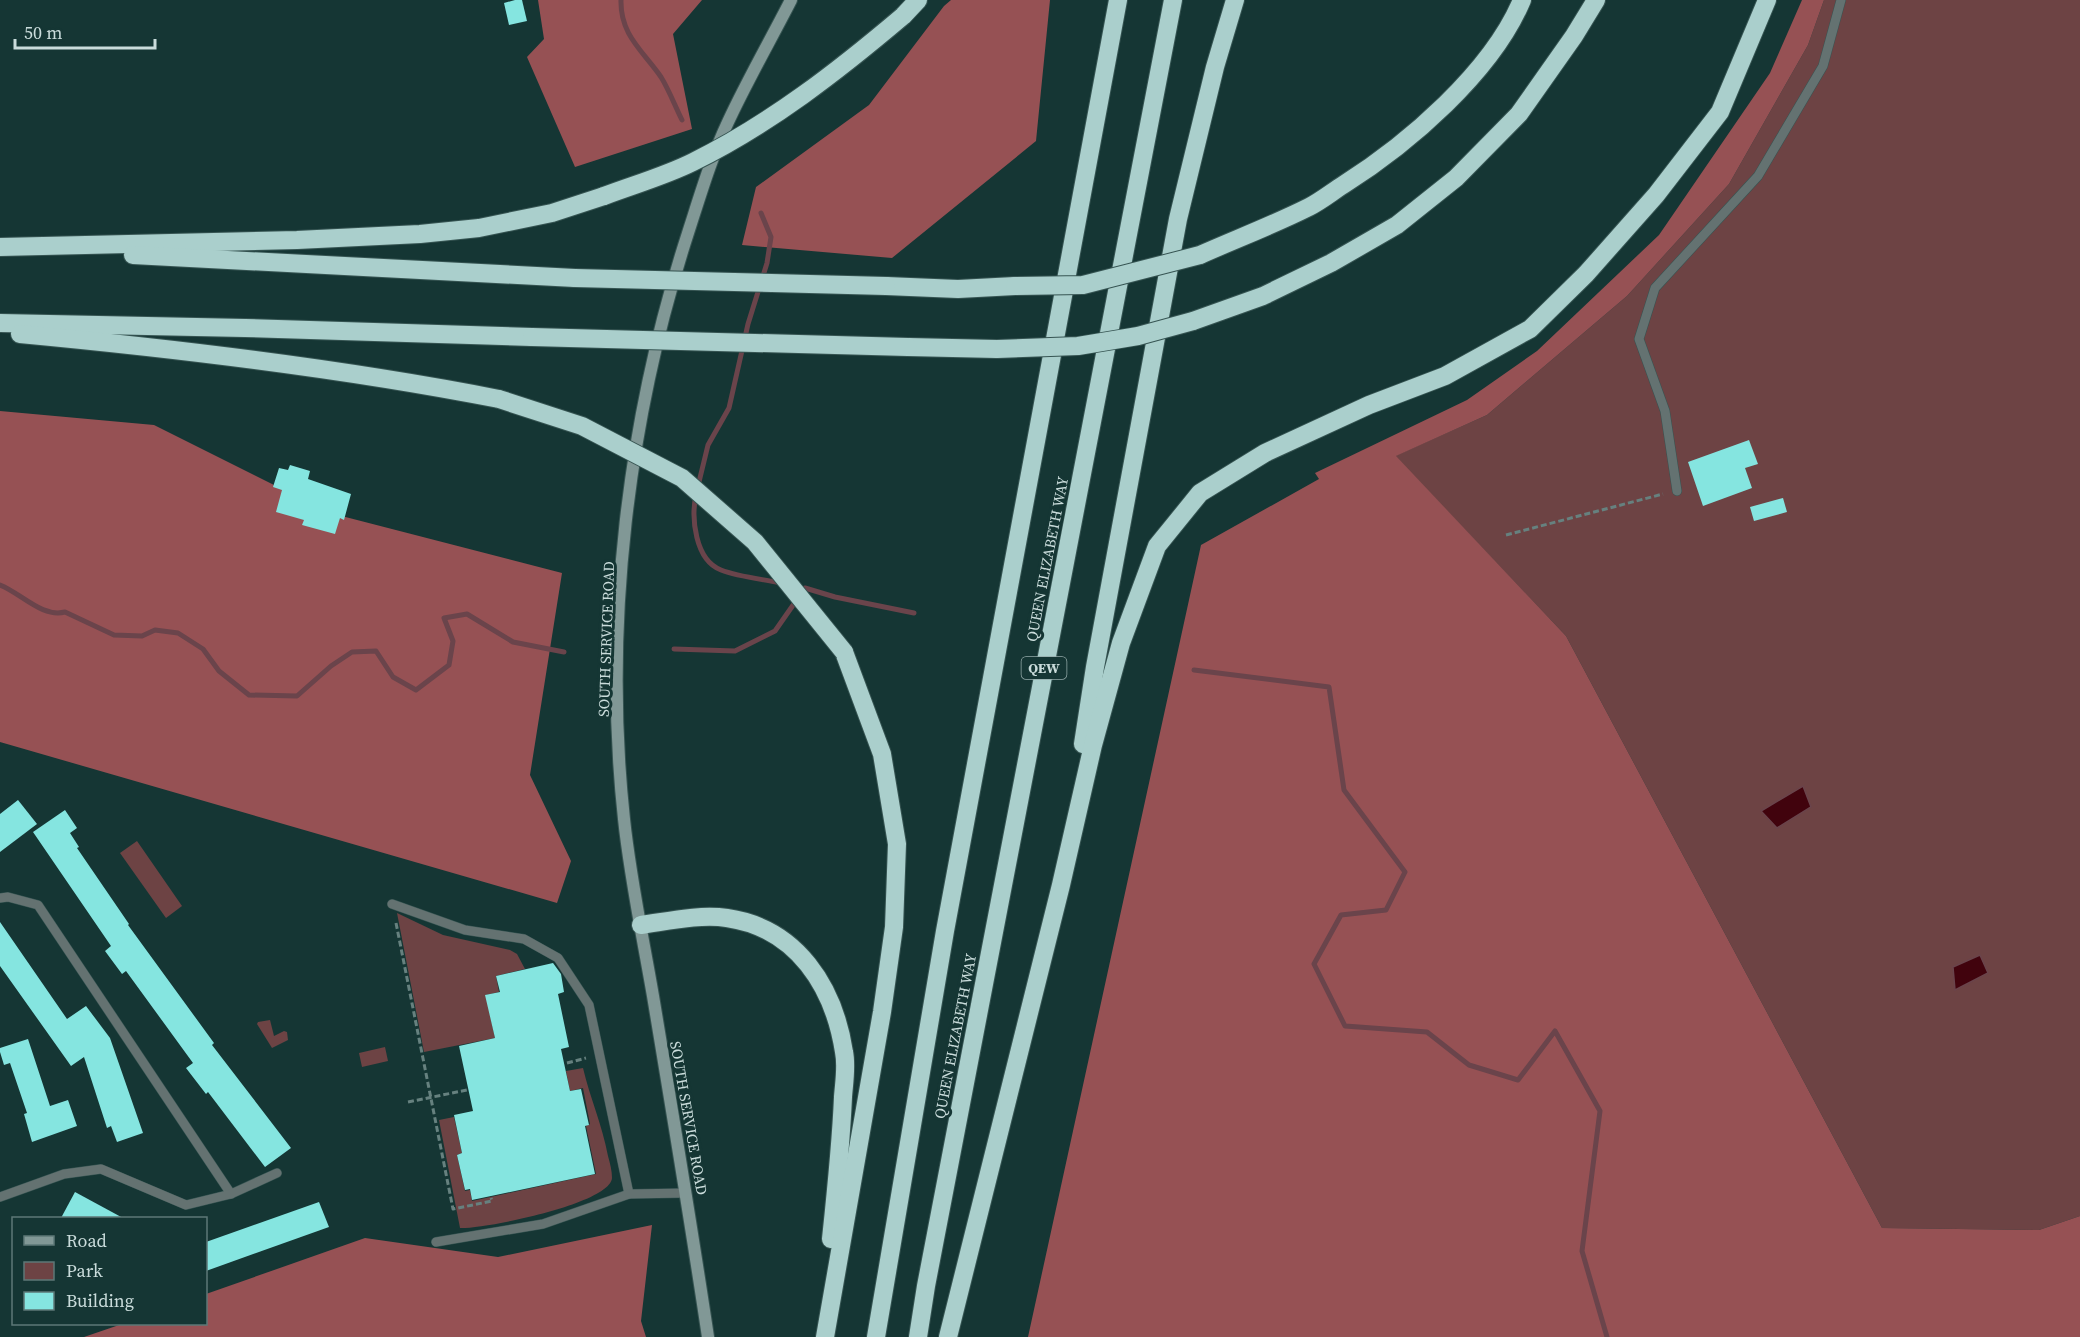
<svg xmlns="http://www.w3.org/2000/svg" width="2080" height="1337" viewBox="0 0 2080 1337" font-family="'Source Serif 4',serif">
<style>
.green{fill:#6d4344}
.forest{fill:#965154}
.water{fill:#41030d;stroke:#6a444b;stroke-width:1.5}
.lines{fill:none;stroke-linecap:round;stroke-linejoin:round}
.stream{stroke:#6a444b;stroke-width:5}
.building{fill:#85e5e0}
.lane-casing{stroke:#365452;stroke-width:10}
.secondary-casing{stroke:#365452;stroke-width:14}
.highway-casing{stroke:#365452;stroke-width:20}
.path{stroke:#66817f;stroke-width:3;stroke-dasharray:6 3;stroke-linecap:butt}
.lane{stroke:#647271;stroke-width:9}
.secondary{stroke:#819896;stroke-width:12}
.highway{stroke:#aacfcc;stroke-width:18}
.highway-bridge-casing{stroke:#365452;stroke-width:20;stroke-linecap:butt}
.highway-bridge{stroke:#aacfcc;stroke-width:18}
.labels{text-anchor:middle;dominant-baseline:central;stroke-width:6;stroke-linejoin:round;paint-order:stroke}
.shield{fill:#153634;stroke:#94aaa9;stroke-width:1.5}
.shield-label{font-size:14px;font-weight:bold;fill:#cadcdb}
.street-label{font-size:15px;fill:#cadcdb;stroke:#153634}
</style>
<rect width="100%" height="100%" fill="#153634"/>
<g class="green">
<path d="M1824 0H2080V1216L2039 1230 1882 1228 1566 636 1395 456 1487 415 1627 296 1729 184 1808 45Z"/>
<path d="M137 841 182 906 166 918 120 853Z"/>
<path d="M397 913 443 935 510 950 517 954 525 969 496 976 499 992 486 995 495 1038 424 1052Z"/>
<path d="M270 1020 274 1036 284 1031 287 1032 288 1040 272 1048 257 1024 258 1022Z"/>
<path d="M385 1047 388 1061 362 1067 359 1053Z"/>
<path d="M583 1068C590 1098 602 1124 608 1156 610 1163 612 1171 612 1178 610 1204 484 1229 460 1228L439 1120 454 1117 462 1153 457 1155 465 1191 470 1190 472 1201 596 1174 586 1126 590 1124 583 1088 570 1091 566 1071Z"/>
</g>
<g class="forest">
<path d="M538 0H702L673 34 692 129 575 167 527 57 544 39Z"/>
<path d="M951 0H1050L1036 141 892 258 742 245 756 187 869 105 944 6Z"/>
<path d="M1802 0H1824L1808 45 1729 184 1627 296 1487 415 1396 456 1566 636 1882 1228 2039 1230 2080 1216V1337H1028L1201 545 1319 479 1315 473 1467 400 1537 351 1659 235 1770 73Z"/>
<path d="M0 411 154 425 330 513 562 573 530 775 571 861 557 903 0 742Z"/>
<path d="M652 1225 641 1321 646 1337H84L122 1324H206V1294L365 1238 498 1257Z"/>
</g>
<g class="water">
<path d="M1803 786 1811 807 1777 828 1761 811Z"/>
<path d="M1980 955 1988 973 1955 990 1953 967Z"/>
</g>
<g class="lines">
<g class="stream">
<path d="M621 0C620 35 643 51 661 77 669 90 675 106 682 120"/>
<path d="M698 486 708 445 729 408 748 324 767 263 771 237 761 213"/>
<path d="M696 495C691 518 695 560 721 570 739 577 762 579 781 583"/>
<path d="M0 585C21 593 42 618 65 612L114 635 142 636 155 630 178 633 203 649 219 671 249 695 297 696 331 666 352 652 376 651 393 677 416 690 449 665 453 641 444 618 467 614 513 642 564 652"/>
<path d="M674 649 735 651 775 631 805 588 835 597 914 613"/>
<path d="M1194 670 1329 687 1344 790 1405 872 1386 910 1341 915 1314 964 1345 1026 1427 1032 1469 1065 1518 1080 1555 1031 1600 1111 1582 1251 1607 1337"/>
</g>
</g>
<g class="building">
<path d="M515 0H522L527 21 509 25 504 3Z"/>
<path d="M1749 440 1758 464 1745 468 1752 488 1703 506 1688 462Z"/>
<path d="M290 465 310 471 308 479 351 494 344 520 340 518 335 534 302 525 304 520 276 512 282 490 273 487 279 468 288 470Z"/>
<path d="M1783 498 1787 512 1754 521 1750 507Z"/>
<path d="M18 800 37 824 0 852V814Z"/>
<path d="M65 810 77 828 70 833 79 847 77 848 129 924 128 925 214 1043 212 1045 291 1148 265 1167 208 1092 206 1094 186 1068 193 1063 126 971 122 974 105 951 111 946 33 832Z"/>
<path d="M0 922 67 1019 86 1006 110 1038 143 1133 117 1142 111 1126 107 1128 84 1057 71 1066 0 966Z"/>
<path d="M553 963 561 974 564 992 558 994 569 1047 561 1049 570 1091 581 1089 589 1125 585 1126 595 1174 472 1200 470 1189 465 1190 457 1155 462 1153 454 1115 473 1111 459 1046 495 1038 485 995 500 992 496 976Z"/>
<path d="M28 1039 50 1106 68 1100 77 1126 32 1142 24 1114 27 1113 10 1063 4 1065 0 1052V1048Z"/>
<path d="M75 1192 123 1218H61Z"/>
<path d="M319 1202 329 1227 206 1271V1242Z"/>
</g>
<g class="lines">
<g class="lane-casing">
<g id="lane">
<path d="M1677 491 1665 411 1639 339 1655 288 1758 176 1823 66 1841 0"/>
<path d="M0 898 8 897 38 905 231 1194"/>
<path d="M392 904 465 930 524 939 558 958 589 1005 629 1194"/>
<path d="M0 1197 64 1174 101 1169 186 1205 231 1194 277 1173"/>
<path d="M436 1242 543 1224 629 1194 686 1193"/>
</g>
</g>
<g class="secondary-casing">
<path id="secondary" d="M708 1337C691 1223 672 1110 653 996 643 938 630 877 624 819 603 625 628 418 688 233 700 196 711 158 728 122 747 81 770 41 791 0"/>
</g>
<g class="highway-casing">
<g id="highway">
<path d="M903 16 918 0"/>
<path d="M0 247 297 240 420 234 479 228 552 213 604 196"/>
<path d="M133 255 575 278"/>
<path d="M1200 255C1236 239 1273 225 1309 207 1321 201 1332 192 1343 185 1408 144 1492 72 1522 0"/>
<path d="M886 286 958 289 1015 286"/>
<path d="M1193 321 1263 296 1331 263 1397 225 1456 178 1519 114 1574 36 1596 0"/>
<path d="M0 323 245 328 532 337"/>
<path d="M20 334C180 349 341 368 499 399"/>
<path d="M908 347 997 349"/>
<path d="M1083 744 1095 667 1178 219 1215 67 1235 0"/>
<path d="M641 925C669 921 700 914 727 918 797 928 834 987 844 1052 847 1066 844 1083 843 1097 841 1145 836 1192 831 1239"/>
<path d="M825 1337 882 1012 894 927 897 844 882 754 844 652"/>
<path d="M876 1337 945 931 1118 0"/>
<path d="M918 1337 926 1286 1173 0"/>
<path d="M948 1337 1061 885 1093 745 1121 643 1157 546 1200 493 1265 453 1369 405 1445 376 1530 329 1586 274 1656 195 1720 112 1767 0"/>
</g>
</g>
<g class="path">
<path d="M1506 535 1663 494"/>
<path d="M396 923 453 1209 492 1201 491 1198"/>
<path d="M567 1063 586 1058"/>
<path d="M408 1102 467 1090"/>
</g>
<use href="#lane" class="lane"/>
<use href="#secondary" class="secondary"/>
<use href="#highway" class="highway"/>
<g class="highway-bridge-casing">
<g id="highway-bridge">
<path d="M604 196C633 185 665 176 693 162 770 124 838 71 903 16"/>
<path d="M575 278 886 286"/>
<path d="M1015 286 1083 285 1200 255"/>
<path d="M532 337 908 347"/>
<path d="M997 349 1078 346 1138 336 1193 321"/>
<path d="M499 399 582 426 682 478 755 542 844 652"/>
</g>
</g>
<use href="#highway-bridge" class="highway-bridge"/>
</g>
<g class="labels">
<rect class="shield" x="1021.5" y="657" width="45" height="22" rx="4.5"/>
<g class="shield-label">
<text x="1044" y="668">QEW</text>
</g>
<g class="street-label">
<text transform="translate(1047 559) rotate(-79)">QUEEN ELIZABETH WAY</text>
<text transform="translate(606 639) rotate(-88)">SOUTH SERVICE ROAD</text>
<text transform="translate(955 1036) rotate(-79)">QUEEN ELIZABETH WAY</text>
<text transform="translate(689 1118) rotate(80)">SOUTH SERVICE ROAD</text>
</g>
</g>
<rect x="12" y="1217" width="195" height="108" fill="#153634" stroke="#5d7877" stroke-width="1.5"/>
<rect x="24" y="1236" width="30" height="9" fill="#819896" stroke="#5d7877" stroke-width="1.5"/>
<text x="66" y="1247" font-size="18" fill="#cadcdb">Road</text>
<rect x="24" y="1262" width="30" height="18" fill="#6d4344" stroke="#5d7877" stroke-width="1.5"/>
<text x="66" y="1277" font-size="18" fill="#cadcdb">Park</text>
<rect x="24" y="1292" width="30" height="18" fill="#85e5e0" stroke="#5d7877" stroke-width="1.5"/>
<text x="66" y="1307" font-size="18" fill="#cadcdb">Building</text>
<path d="M15 39v9h140v-9" fill="none" stroke="#cadcdb" stroke-width="3"/>
<text x="24" y="39" font-size="18" fill="#cadcdb" stroke="#153634" stroke-width="4.5" paint-order="stroke">50 m</text>
</svg>
